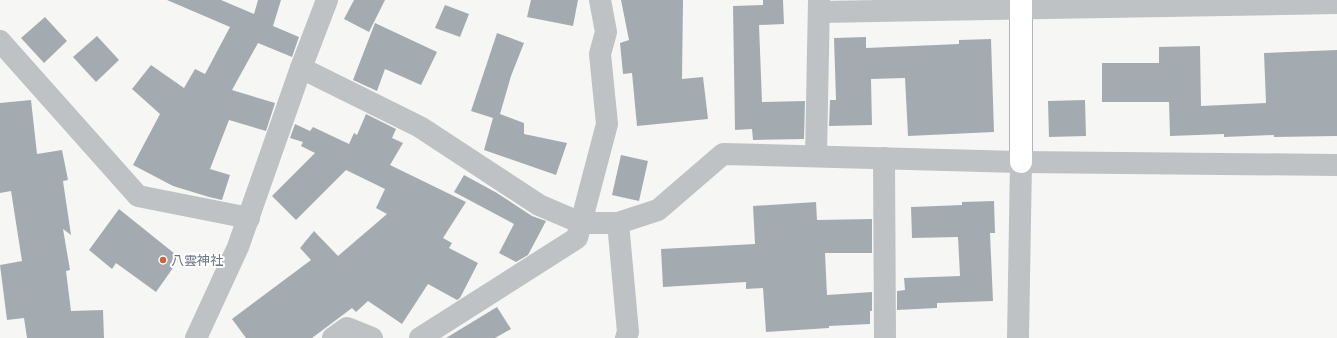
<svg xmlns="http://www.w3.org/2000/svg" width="1337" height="338" viewBox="0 0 1337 338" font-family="'Public Sans','Noto Sans JP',sans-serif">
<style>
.building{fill:#a4abb0}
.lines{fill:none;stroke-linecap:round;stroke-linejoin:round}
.secondary-casing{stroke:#b1b5ba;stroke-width:24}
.street{stroke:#bec2c5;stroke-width:22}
.secondary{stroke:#fff;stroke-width:22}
.poi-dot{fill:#d0623b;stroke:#fff;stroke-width:1.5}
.labels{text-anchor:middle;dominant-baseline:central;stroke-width:4;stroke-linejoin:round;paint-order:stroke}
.poi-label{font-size:13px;fill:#697682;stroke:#fff;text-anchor:start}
</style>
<rect width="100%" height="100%" fill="#f6f7f4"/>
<g class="building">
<path d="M167 0H221L254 14 258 0H281L273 26 299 37 292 57 258 43 232 90 275 103 266 131 229 120 210 169 230 175 222 200 209 197 173 186 133 165 160 114 132 89 151 65 184 88 195 69 205 74 230 27Z"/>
<path d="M354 0H385L369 32 344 19Z"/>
<path d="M531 0H578L573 26 527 17Z"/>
<path d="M621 0H683L682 79 703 77 708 119 637 126 632 73 623 74 620 43 629 40Z"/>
<path d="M763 0H783L784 24 759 25 762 102 805 101 804 139 753 140 752 129 735 130 733 6 763 5Z"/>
<path d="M445 5 469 14 460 37 435 28Z"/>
<path d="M45 17 67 41 44 63 21 38Z"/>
<path d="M375 23 437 52 421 85 385 69 377 91 353 80Z"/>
<path d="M497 33 524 43 511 76 500 114 524 123V134L567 143 556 175 484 150 493 118 471 111Z"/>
<path d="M97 36 119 60 96 82 73 57Z"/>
<path d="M866 37V48L959 44V40L991 39 994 132 908 136 905 78 871 79 872 125 829 126 830 100H836L834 38Z"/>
<path d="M1200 46 1201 106 1266 103 1264 53 1337 50V136L1274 137V135L1224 137V134L1170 136 1169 102H1102V63H1159V47Z"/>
<path d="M31 100 37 154 62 150 68 180 63 181 71 235 63 229 70 270 66 271 71 311 103 310 104 338H27L24 318 7 320 0 265 22 261 11 191 0 193V103Z"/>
<path d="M1085 100 1086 136 1049 137 1048 101Z"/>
<path d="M366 114 396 129 392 138 403 143 390 165 466 202 443 238 452 243 449 248 478 263 460 298 457 300 428 284 402 324 368 301 356 312 352 308 312 338H246L232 319 311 260 300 248 314 231 338 256 387 214 376 208 385 189 346 170 296 220 272 196 315 153 301 146 303 142 290 138 295 124 310 131 313 127 349 144 354 133 357 135Z"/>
<path d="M621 155 648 161 639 201 612 195Z"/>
<path d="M464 175 497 193 532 216 546 221 528 255 516 262 499 253 514 224 454 192Z"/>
<path d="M994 201 995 233H990L993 301 937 303V308L897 310V291L905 290 904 278 960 276 958 237 912 238 911 207 962 205V202Z"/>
<path d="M816 202 817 220 872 219V253H825L827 295 872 292V311H870V324L829 326V328L766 332 763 288 746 289V282L663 287 661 249 755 244 753 206Z"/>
<path d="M119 209 180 258 156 292 116 263 112 269 89 250Z"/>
<path d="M497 307 511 329 495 338H446Z"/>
</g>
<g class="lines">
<g class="secondary-casing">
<path id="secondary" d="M1021 162V0"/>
</g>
<g class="street">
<path d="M819 12 1337 3"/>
<path d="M0 41 138 196 249 218"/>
<path d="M301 68 420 127 539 205 581 223H618L658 210 723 154 1021 162 1337 165"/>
<path d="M816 156 819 0"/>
<path d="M884 158 885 338"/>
<path d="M618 223 628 332 626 338"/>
<path d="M196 338 238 247 301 68 327 0"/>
<path d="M333 338 347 328 372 338"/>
<path d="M420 338 577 238 607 124 600 54 606 32 600 0"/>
<path d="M1018 338 1021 162"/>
</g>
<use href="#secondary" class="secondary"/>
</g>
<circle class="poi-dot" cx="163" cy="260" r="4"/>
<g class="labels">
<g class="poi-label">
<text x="171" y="260">八雲神社</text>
</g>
</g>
</svg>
